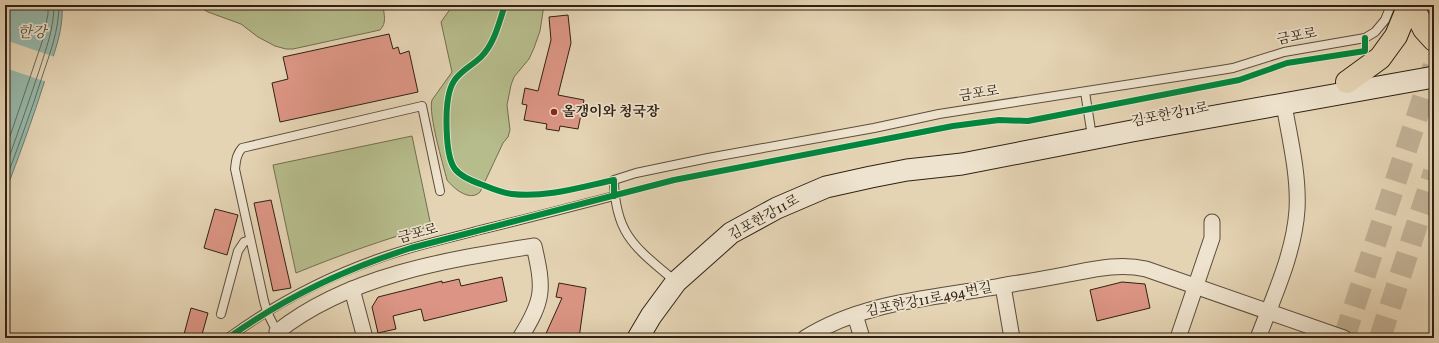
<svg xmlns="http://www.w3.org/2000/svg" width="1439" height="343" viewBox="0 0 1439 343" font-family="Vollkorn,'Noto Serif KR',serif">
<style>
.green{fill:#b6bc8c;stroke:#726e50}
.water{fill:#96b8aa;stroke:#6d7c6e}
.pier{fill:#e5d4b4}
.lines{fill:none;stroke-linecap:round;stroke-linejoin:round}
.shore{stroke:#626c5f;stroke-width:1}
.building{fill:#dc9584;stroke:#2f2114}
.trunk-tunnel{stroke:#c1b094;stroke-width:22;stroke-dasharray:22 11;stroke-linecap:butt}
.service-casing{stroke:#5c4e3c;stroke-width:10}
.minor-casing{stroke:#5c4e3c;stroke-width:17}
.secondary-casing{stroke:#2f2114;stroke-width:23}
.trunk-casing{stroke:#2f2114;stroke-width:24}
.service{stroke:#eee3ce;stroke-width:8}
.minor{stroke:#eee3ce;stroke-width:15}
.secondary{stroke:#eee3ce;stroke-width:21}
.trunk{stroke:#e5d4b4;stroke-width:22}
.cycleway-casing{stroke:#eee3ce;stroke-width:8}
.cycleway{stroke:#00873e;stroke-width:6}
.poi-dot{fill:#8f2418;stroke:#eee3ce;stroke-width:1.5}
.labels{text-anchor:middle;dominant-baseline:central;stroke-width:3.5;stroke-linejoin:round;paint-order:stroke}
.street-label{font-size:14px;fill:#2f2114;stroke:#eee3ce}
.poi-label{font-size:14px;font-weight:bold;fill:#2f2114;stroke:#eee3ce;text-anchor:start}
.water-label{font-size:15px;font-style:italic;fill:#4e4e41;stroke:#eee3ce}
</style>
<rect width="100%" height="100%" fill="#e5d4b4"/>
<filter id="stains"><feTurbulence type="fractalNoise" baseFrequency=".005" numOctaves="4"/><feColorMatrix values="0 0 0 0 .2 0 0 0 0 .09 0 0 0 0 .02 0 0 0 .5 -.17"/></filter>
<radialGradient id="worn" r=".72"><stop offset=".6" stop-color="#630" stop-opacity="0"/><stop offset="1" stop-color="#630" stop-opacity=".3"/></radialGradient>
<g class="green">
<path d="M196 5H383C384 15 387 23 380 30L293 49H286L275 46 258 37 241 24 208 12Z"/>
<path d="M453 5H544L540 31 534 48 529 59 514 77 511 85 507 105 510 130 508 137 503 143 480 192C470 202 454 189 447 180 443 164 428 114 432 100L452 72 441 22Z"/>
<path d="M412 136 431 226C385 239 340 255 296 273L273 165Z"/>
</g>
<path class="water" d="M5 5H62C64 31 53 56 45 80 33 118 19 156 5 193Z"/>
<path class="pier" d="M8 41 55 57 47 82 5 68V50Z"/>
<g class="lines">
<g class="shore">
<path d="M5 151 43 39 48 14V5"/>
<path d="M5 168C17 136 28 104 39 71 46 49 54 28 54 5"/>
<path d="M5 182C18 147 31 112 42 77 50 53 59 30 59 5"/>
</g>
</g>
<g class="building">
<path d="M568 15 571 43 558 95 584 100 578 129 560 126 559 131 546 129 547 124 524 120 527 105 522 104 525 88 538 91 551 40 549 17Z"/>
<path d="M389 34 393 49 398 47 400 54 409 51 418 92 280 122 272 83 288 79 283 57Z"/>
<path d="M271 200 291 288 273 291 254 203Z"/>
<path d="M215 209 238 215 227 255 204 248Z"/>
<path d="M502 277 507 301 424 321 421 309 393 316 396 329 378 333 372 307 378 297 442 281V283L459 279 461 286Z"/>
<path d="M1122 282 1145 284 1150 308 1097 321 1090 290Z"/>
<path d="M559 283 586 288 579 338H544L562 298 556 297Z"/>
<path d="M191 308 208 313 201 338H183Z"/>
</g>
<g class="lines">
<g class="trunk-tunnel">
<path d="M1344 338 1434 65"/>
<path d="M1380 338 1434 172"/>
</g>
<g class="service-casing">
<g id="service">
<path d="M1085 92 1091 130"/>
<path d="M675 281C636 248 615 235 614 180L636 173 708 158 874 128 939 114 1221 70 1233 68 1284 52 1365 38 1375 32 1385 20 1391 5"/>
<path d="M221 314 238 251 244 242 250 240"/>
<path d="M277 332 267 312 264 301 235 169C236 161 236 155 242 148L422 106 440 191"/>
<path d="M228 338C273 305 324 278 377 259 409 247 443 240 476 231 522 220 568 208 614 196"/>
</g>
</g>
<g class="minor-casing">
<g id="minor">
<path d="M1003 286 1012 338"/>
<path d="M352 289 365 338"/>
<path d="M855 315 862 338"/>
<path d="M278 338 277 332C349 275 446 260 534 246 544 289 544 300 520 338"/>
<path d="M805 338C865 300 939 298 1006 285 1027 282 1048 278 1069 274 1095 269 1120 263 1146 269L1344 338"/>
<path d="M1178 338 1212 238V222"/>
<path d="M1258 338C1273 298 1294 254 1297 210 1299 176 1290 139 1284 105"/>
</g>
</g>
<g class="secondary-casing">
<path id="secondary" d="M638 338 651 316 676 282 731 233 777 208 826 187 871 177 907 170 962 164 1132 131 1434 77"/>
</g>
<g class="trunk-casing">
<g id="trunk">
<path d="M1412 5 1424 29 1434 40"/>
<path d="M1347 82 1380 58 1396 36 1409 5"/>
</g>
</g>
<use href="#service" class="service"/>
<use href="#minor" class="minor"/>
<use href="#secondary" class="secondary"/>
<use href="#trunk" class="trunk"/>
<g class="cycleway-casing">
<g id="cycleway">
<path d="M505 5C499 22 495 43 481 57 473 65 460 71 454 81 445 95 446 121 447 137 449 168 454 175 483 185 493 189 502 193 512 194 546 198 581 187 614 180V196"/>
<path d="M228 338C284 298 345 269 411 248L674 180 953 126 999 120 1028 121 1239 80 1287 63 1365 51V38"/>
</g>
</g>
<use href="#cycleway" class="cycleway"/>
</g>
<circle class="poi-dot" cx="554" cy="112" r="4"/>
<g class="labels">
<g class="street-label">
<text transform="translate(1297 37) rotate(-11)">금포로</text>
<text transform="translate(979 94) rotate(-9)">금포로</text>
<text transform="translate(1170 115) rotate(-11)">김포한강11로</text>
<text transform="translate(764 218) rotate(-29)">김포한강11로</text>
<text transform="translate(418 234) rotate(-15)">금포로</text>
<text transform="translate(929 300) rotate(-11)">김포한강11로494번길</text>
</g>
<g class="poi-label">
<text x="562" y="112">올갱이와 청국장</text>
</g>
<g class="water-label">
<text x="32" y="33">한강</text>
</g>
</g>
<rect width="1439" height="343" fill="none" stroke="#e5d4b4" stroke-width="20"/>
<rect x="6" y="6" width="1427" height="331" fill="none" stroke="#2f2114" stroke-width="2"/>
<rect x="10" y="10" width="1419" height="323" fill="none" stroke="#2f2114"/>
<rect width="100%" height="100%" filter="url(#stains)"/>
<rect width="100%" height="100%" fill="url(#worn)"/>
</svg>
